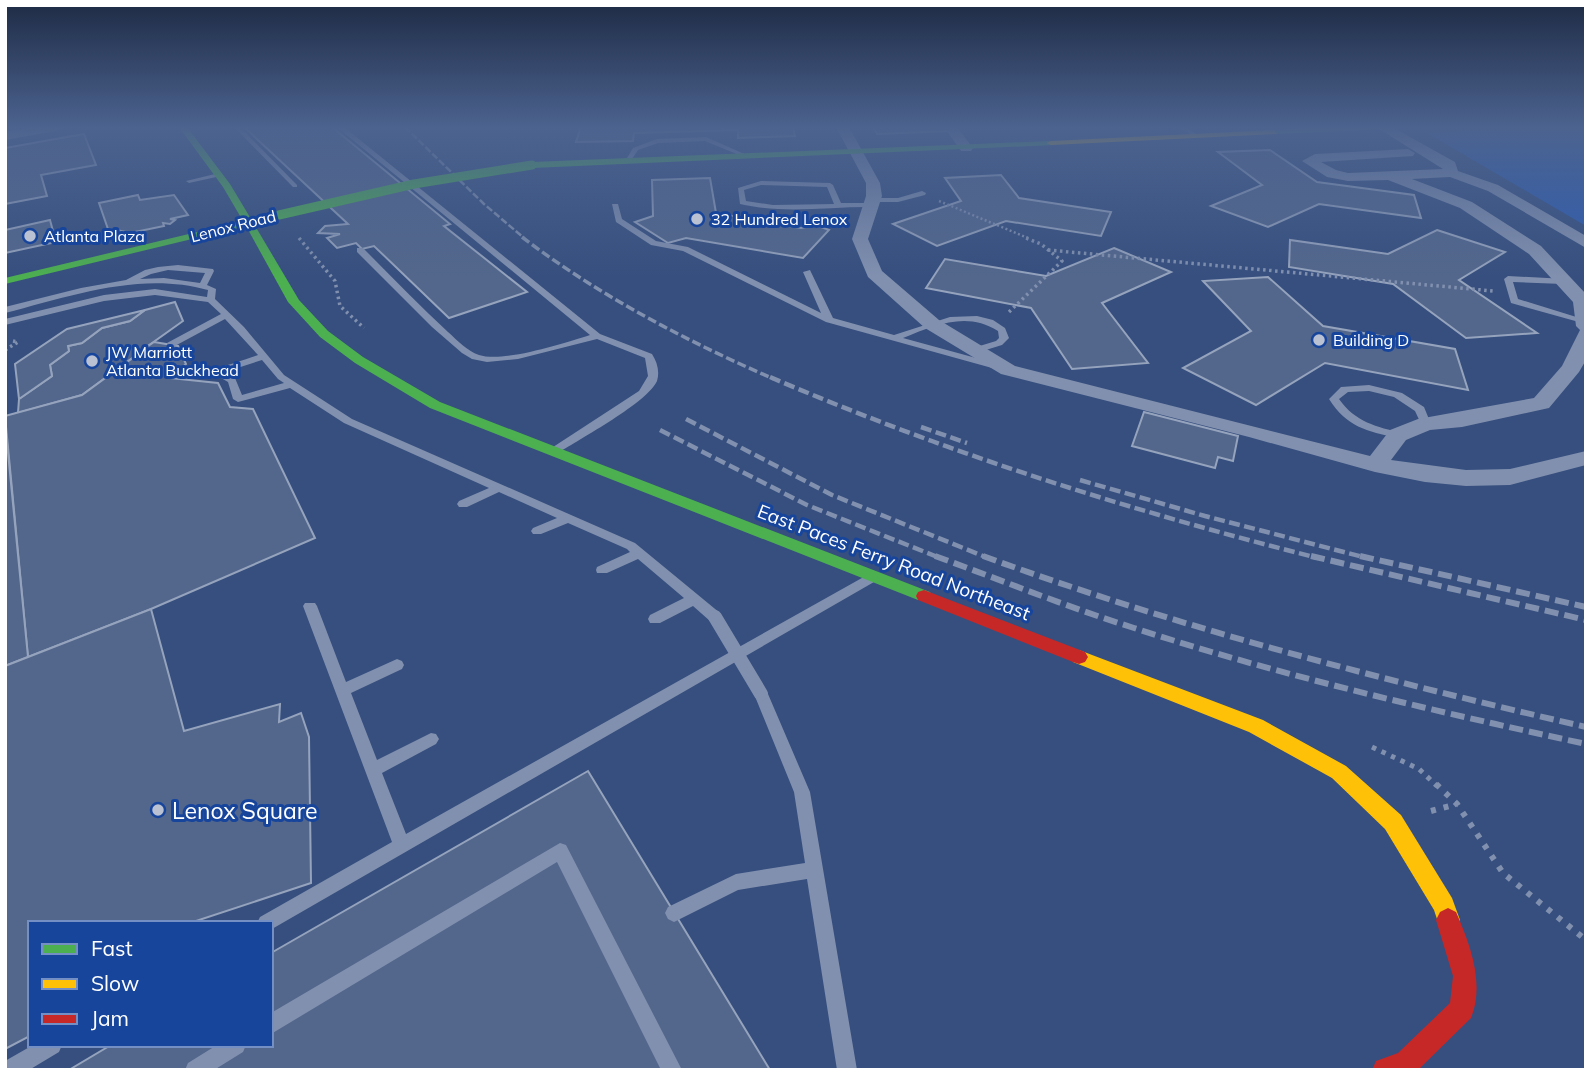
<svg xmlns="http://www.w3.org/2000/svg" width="1591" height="1075" viewBox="0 0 1591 1075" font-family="Mulish,sans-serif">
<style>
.green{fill:#2d5cb1}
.building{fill:#53678c;stroke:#95a3bd;stroke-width:2}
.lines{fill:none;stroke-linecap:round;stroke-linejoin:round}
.path-far3{stroke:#8190af;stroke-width:2.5;stroke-dasharray:2 2.5;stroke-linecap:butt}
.path-far2{stroke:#8190af;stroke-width:3.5;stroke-dasharray:2.5 3.5;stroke-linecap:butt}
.path-far1{stroke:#8190af;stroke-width:5;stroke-dasharray:4.5 6;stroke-linecap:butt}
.path{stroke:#8190af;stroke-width:6;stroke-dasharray:5 8;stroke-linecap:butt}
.lane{fill:#8190af;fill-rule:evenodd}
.street{fill:#8190af;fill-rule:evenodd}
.fast{fill:#4caf50;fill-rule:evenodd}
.slow{fill:#ffc107;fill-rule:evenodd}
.jam{fill:#c62828;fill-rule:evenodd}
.rail-far3{stroke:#8090ae;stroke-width:2.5;stroke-dasharray:7 2.5;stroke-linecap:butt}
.rail-far2{stroke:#8090ae;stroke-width:3.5;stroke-dasharray:9 3.5;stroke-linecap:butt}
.rail-far1{stroke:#8090ae;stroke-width:4.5;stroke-dasharray:11 4.5;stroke-linecap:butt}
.rail{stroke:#8090ae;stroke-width:6;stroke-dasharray:14 6;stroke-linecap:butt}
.lane-bridge{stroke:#8190af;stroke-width:14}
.fast-bridge{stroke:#4caf50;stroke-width:9}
.poi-dot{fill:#b9c1d2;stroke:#18459c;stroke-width:2.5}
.labels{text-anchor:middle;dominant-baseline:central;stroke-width:6;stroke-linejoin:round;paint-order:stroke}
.far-poi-label{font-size:16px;fill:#fff;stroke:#18459c;text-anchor:start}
.far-street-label{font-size:16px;fill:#fff;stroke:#18459c}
.street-label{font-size:19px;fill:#fff;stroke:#18459c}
.near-poi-label{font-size:23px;fill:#fff;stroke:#18459c;text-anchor:start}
</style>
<rect width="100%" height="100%" fill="#364f7e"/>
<path class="green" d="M1557 127H1586V226L1427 133Z"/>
<g class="building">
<path d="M244 127H332L450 224 444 226 527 292 449 318 374 246 362 249 356 243 337 248 327 238 340 234 318 233 325 226 348 224Z"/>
<path d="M581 127H793L795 136 738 138V130L634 133 633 141 576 142Z"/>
<path d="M873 127H946L949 131 877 134Z"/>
<path d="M84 134 96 165 41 175 47 196 5 204V148Z"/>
<path d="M1270 150 1317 182 1414 195 1421 218 1319 204 1268 227 1211 206 1262 185 1218 152Z"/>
<path d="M1001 175 1019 198 1111 212 1101 236 1006 221 937 246 893 224 961 201 945 178Z"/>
<path d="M710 178 716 213 801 228 816 225 829 230 803 258 686 238 668 243 635 222 653 216 652 180Z"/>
<path d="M138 195 140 200 174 195 188 215 170 219 175 220 170 224 163 223 164 226 130 233 121 231 123 235 106 239 105 233 109 232 99 203Z"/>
<path d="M50 220 56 242 5 253V230Z"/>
<path d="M1437 230 1505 252 1459 280 1537 333 1466 338 1393 284 1289 267 1290 240 1388 254Z"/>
<path d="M1114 248 1171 272 1102 303 1148 363 1072 369 1031 308 926 288 945 259 1046 276Z"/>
<path d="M1268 277 1323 326 1455 349 1468 390 1325 363 1256 405 1183 368 1251 331 1203 281Z"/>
<path d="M175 302 183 321 141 351 142 354 134 357 82 395 18 413 19 399 52 376 50 365 69 351 68 346 82 343 102 328 130 321 145 310Z"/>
<path d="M145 310 130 321 102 328 82 343 68 346 69 351 50 365 52 376 19 399 15 364 67 329Z"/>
<path d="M154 342 178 346 186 364 170 378 218 383 230 407 253 409 315 538 151 609 28 657 5 416 82 395 134 357 142 354 141 351Z"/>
<path d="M1144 412 1238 436 1233 461 1218 457 1215 468 1132 446Z"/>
<path d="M5 422 28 657 5 666Z"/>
<path d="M151 609 184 731 280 704 279 722 301 713 309 737 311 883 190 923H30V1004L28 1006 30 1036 5 1049V666Z"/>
<path d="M588 771 770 1070H69L111 1045H271V953Z"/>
</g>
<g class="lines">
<path class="path-far3" d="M939 201 1028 238"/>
<g class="path-far2">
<path d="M299 238 335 281 340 306 364 328"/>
<path d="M1048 250 1493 291"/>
<path d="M1009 312 1062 261 1041 244 1023 237"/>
<path d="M5 350 18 342 13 341"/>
</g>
<path class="path-far1" d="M1372 747 1419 769 1437 786"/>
<g class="path">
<path d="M1436 784 1457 804 1503 873 1586 940"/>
<path d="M1431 811 1457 804"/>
</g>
<g class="lane">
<path d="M234 127H240L297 185V187H293Z"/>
<path d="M337 127H344L600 334 652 354C657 362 660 371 657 381 648 402 580 439 558 453H550L549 451 550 449 639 391 648 376 645 358 597 339 518 359 487 362 472 359 462 353 432 327 357 252V248H363C391 276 419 305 448 332 457 340 467 351 479 355 504 363 564 343 590 335Z"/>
<path d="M1178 127H1185L1198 135 1193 136Z"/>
<path d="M706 137 749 156 744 157 705 141 658 143 638 150 632 159 627 158 633 148 657 139Z"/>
<path d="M219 173 221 174V176L189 183 186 181Z"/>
<path d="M761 181 830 183 833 185 841 203H869L873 205 869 207C825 207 783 214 740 204L738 188ZM761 185 827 187 834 204 773 205 746 201 744 190Z"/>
<path d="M922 191 926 193 925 195 898 202H872L868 200 872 198H898Z"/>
<path d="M612 204H618L622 219 656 241 688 247 821 313 803 272 810 270 833 318 894 335 950 317 977 316 993 320 1005 328 1009 338 1002 345 976 353 971 350 973 348 996 341 999 338 998 331C967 311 935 325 903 338L998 364 1000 366 998 368H992L826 322 683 251 651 245 616 222Z"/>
<path d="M178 265 213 269 214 271 207 285 216 289 215 299 244 327 284 375 352 419 635 543 720 613 722 617 720 621H710L693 606 660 623H650L648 619 650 615 684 598 638 559 607 573H597L596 570 597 567 630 552 627 549 568 523 541 534H533L531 531 533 528 557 518 499 492 467 507H459L457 504 459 501 489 488 344 423 290 388 238 402 233 399 228 382 216 375 200 378 172 376V372L175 371C209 372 226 366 258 355L225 319 173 347H167V343L221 314 208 302 155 295 104 301 5 325V319L104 295 155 289 207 297 208 290C141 271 71 296 5 313V307L81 288 126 280 145 270 158 267ZM168 270 205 273 200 283 164 278 140 279 151 274ZM262 360 278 379 284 383 242 395 235 378 225 372Z"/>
<path d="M1508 276 1566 279 1567 281 1563 284 1513 282 1518 299 1586 320V324L1511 303 1504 279Z"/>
<path d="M1369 385 1402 393 1424 407 1431 424 1426 427 1422 426 1415 411 1394 397 1369 391 1348 392 1339 399C1355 422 1377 427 1402 433L1403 435 1398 438C1366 431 1347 427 1329 399L1341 387Z"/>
<path d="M869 574 874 576 875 579 874 582 272 929 271 923H257L260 917 392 842 303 606 305 603H315L317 606 346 682 397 659 402 661 404 665 402 669 351 693 377 760 431 733 436 734 439 739 436 744 382 773 406 834Z"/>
<path d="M761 688 766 690 768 694 810 792 857 1070H837L807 879 738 890 674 922 668 919 665 913 668 907 736 874 805 863 794 792 754 694 756 690Z"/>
<path d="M560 843 566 845 682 1070H661L557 862 271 1034V1013Z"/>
<path d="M33 1045H62L59 1052 29 1070H5V1061Z"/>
<path d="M217 1045H246L243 1052 214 1070H185L188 1063Z"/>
</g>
<g class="street">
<path d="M34 127H63L56 131 5 140V132Z"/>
<path d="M836 127H849L880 183 882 196 868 239 882 271 939 320 1015 366 1370 456 1390 430 1418 419 1534 398 1562 366 1580 330 1576 326 1573 302 1529 254 1460 208 1388 180 1348 181 1327 177 1302 161 1315 154 1408 149 1415 153 1413 156 1321 162 1336 170 1348 173 1443 169 1376 127H1392L1455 162 1458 171 1498 185 1586 236V248L1488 191 1450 177 1412 179 1472 202 1541 246 1586 294V360L1579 372 1549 408 1462 427 1430 430 1406 440 1391 460 1466 470 1510 469 1586 451V465L1510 485 1466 486 1425 482 1375 472 1249 437 1001 374 925 328 868 277 852 239 866 196V183Z"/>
<path d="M944 127H957L973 148 971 151H961Z"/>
</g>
<g class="fast">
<path d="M179 127H187L230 184 251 219 276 215V219L254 224 299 300 328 331 363 357 440 402 930 592 932 596 930 600H918L430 408 355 363 320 337 288 302 246 226 5 284V278L243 221 223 187Z"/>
<path d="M1335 127H1388L1384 129 1274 134 1270 132 1274 130Z"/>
<path d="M1051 141 1054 145 532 168 528 165 532 162Z"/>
</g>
<g class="slow">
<path d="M1274 130 1277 134 1051 145 1047 143 1051 141Z"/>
<path d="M1079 650 1263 720 1346 766 1401 815 1452 898 1460 920 1456 928 1448 932 1440 928 1434 910 1385 829 1332 778 1249 732 1073 662 1070 657 1073 652Z"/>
</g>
<g class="jam">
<path d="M924 590 1085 652 1088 657 1085 662 1079 664 1073 662 918 600 916 596 918 592Z"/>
<path d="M1448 908 1456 912C1470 944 1485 984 1471 1018L1418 1070H1372L1376 1061 1398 1053 1450 1003 1453 976 1436 920 1440 912Z"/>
</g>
<path class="rail-far3" d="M405 127 484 204 524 238"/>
<path class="rail-far2" d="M522 237C598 295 686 341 774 379"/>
<g class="rail-far1">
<path d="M770 377C947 453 1131 511 1318 558"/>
<path d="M686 419 832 495 988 558"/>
<path d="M921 427 967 443"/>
<path d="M660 430 807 505 940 558"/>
<path d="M1080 480 1205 516 1367 558"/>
</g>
<g class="rail">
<path d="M935 556C1001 580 1067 607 1134 628 1282 676 1434 711 1586 744"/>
<path d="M983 556C1180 628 1382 680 1586 727"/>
<path d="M1311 556 1586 620"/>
<path d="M1360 556 1586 607"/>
</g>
<path class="lane-bridge" d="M715 617 761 694"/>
<path class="fast-bridge" d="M279 215 414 184 532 165"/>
</g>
<linearGradient id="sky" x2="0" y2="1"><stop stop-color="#1e2b45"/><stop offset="0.46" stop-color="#4c638f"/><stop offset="1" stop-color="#4c638f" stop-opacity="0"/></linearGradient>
<rect width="1591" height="277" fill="url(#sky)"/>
<g class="poi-dot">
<circle cx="697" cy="219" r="7"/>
<circle cx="30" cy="236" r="7"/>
<circle cx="1319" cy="340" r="7"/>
<circle cx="92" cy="361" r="7"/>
<circle cx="158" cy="810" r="7"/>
</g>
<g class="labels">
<g class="far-poi-label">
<text x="711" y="219">32 Hundred Lenox</text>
<text x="44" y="236">Atlanta Plaza</text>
<text x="1333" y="340">Building D</text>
<text x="106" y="352">JW Marriott<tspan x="106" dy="18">Atlanta Buckhead</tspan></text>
</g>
<g class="far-street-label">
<text transform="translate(233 226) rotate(-14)">Lenox Road</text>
</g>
<g class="street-label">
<text transform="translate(894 562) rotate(21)">East Paces Ferry Road Northeast</text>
</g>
<g class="near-poi-label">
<text x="172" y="810">Lenox Square</text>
</g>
</g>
<rect width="1591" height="1075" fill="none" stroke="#ffffff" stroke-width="14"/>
<rect x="28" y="921" width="245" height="126" fill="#18459c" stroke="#748fc4" stroke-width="2"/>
<rect x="42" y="944" width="35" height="10" fill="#4caf50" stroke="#748fc4" stroke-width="2"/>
<text x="91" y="956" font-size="21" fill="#ffffff">Fast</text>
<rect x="42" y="979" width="35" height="10" fill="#ffc107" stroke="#748fc4" stroke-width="2"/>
<text x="91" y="991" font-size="21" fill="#ffffff">Slow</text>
<rect x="42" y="1014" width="35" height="10" fill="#c62828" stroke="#748fc4" stroke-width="2"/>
<text x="91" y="1026" font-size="21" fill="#ffffff">Jam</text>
</svg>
